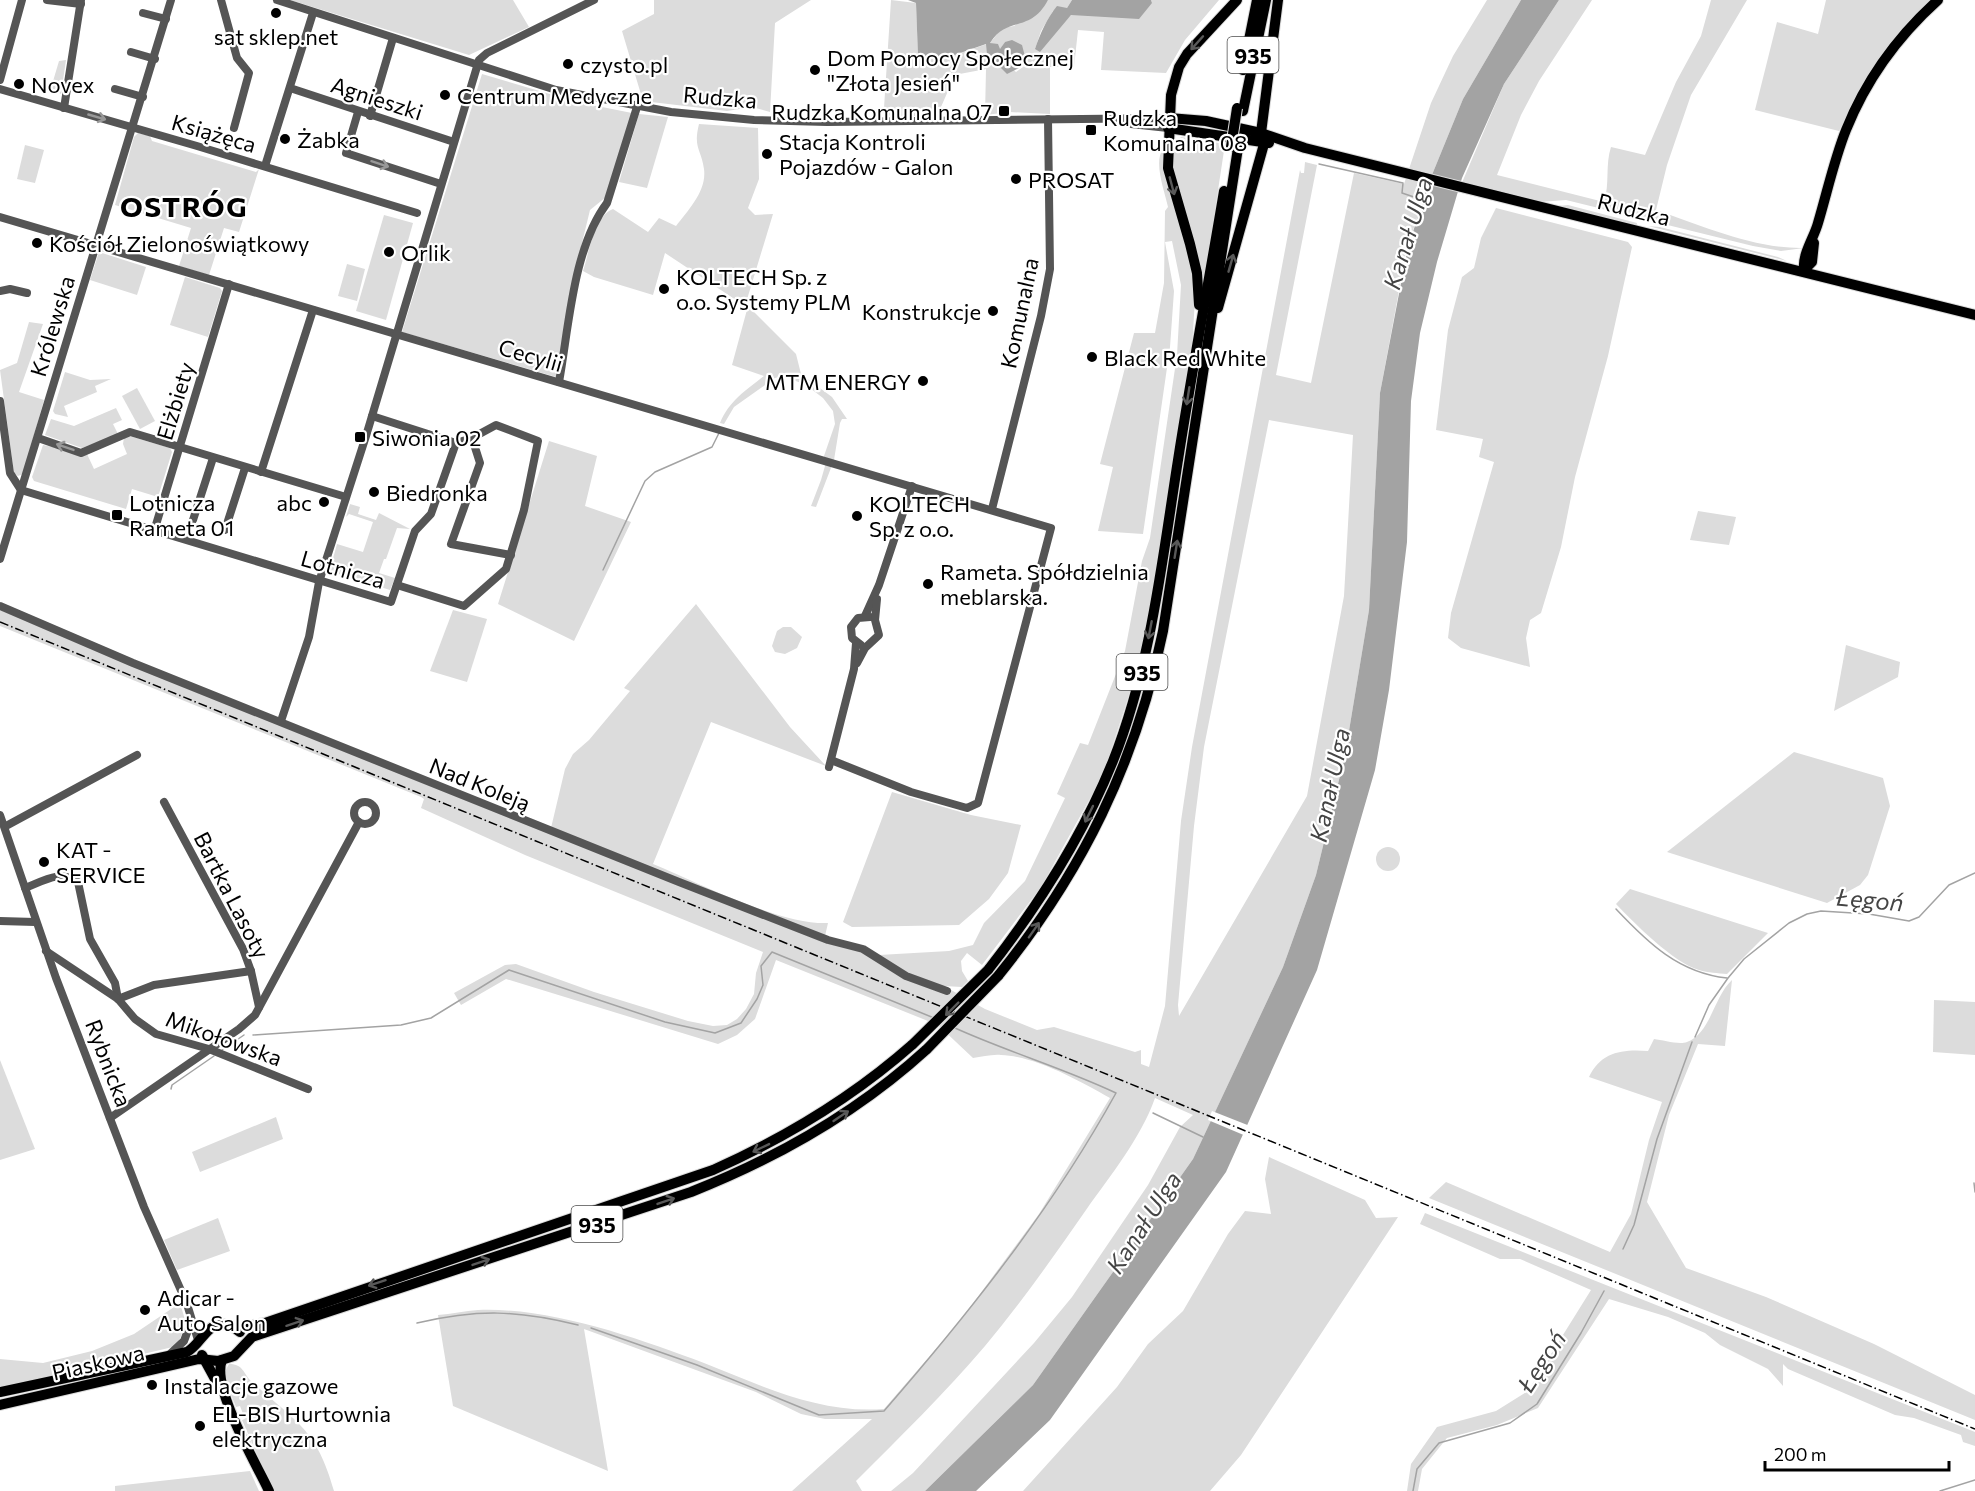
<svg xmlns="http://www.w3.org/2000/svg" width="1975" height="1491" viewBox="0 0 1975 1491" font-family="Commissioner,sans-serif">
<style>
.green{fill:#dcdcdc;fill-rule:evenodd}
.water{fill:#a3a3a3}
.pier{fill:#fff}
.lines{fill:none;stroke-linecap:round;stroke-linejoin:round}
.stream{stroke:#a3a3a3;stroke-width:1.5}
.major-casing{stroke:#dbdbdb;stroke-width:12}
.minor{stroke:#555;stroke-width:8}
.major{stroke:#000;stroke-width:10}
.rail{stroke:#000;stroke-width:1.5;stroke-dasharray:9 3 1.5 3;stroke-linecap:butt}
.major-bridge-casing{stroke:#dbdbdb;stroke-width:12;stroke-linecap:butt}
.major-bridge{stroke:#000;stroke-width:10}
.oneway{stroke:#595959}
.oneway2{stroke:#999}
.poi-dot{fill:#000;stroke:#fff;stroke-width:2}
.labels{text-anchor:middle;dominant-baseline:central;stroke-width:4.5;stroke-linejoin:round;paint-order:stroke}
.shield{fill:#fff;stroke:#4c4c4c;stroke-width:1.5}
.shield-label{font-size:21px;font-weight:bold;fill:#000}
.poi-label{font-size:22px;fill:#000;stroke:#fff;text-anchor:start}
.street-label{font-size:22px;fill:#000;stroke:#fff}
.water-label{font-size:24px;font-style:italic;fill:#444;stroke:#fff}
.district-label{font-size:28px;font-weight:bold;letter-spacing:1.5px;fill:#000;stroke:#fff}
</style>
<rect width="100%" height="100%" fill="#fff"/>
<g class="green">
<path d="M290 0H513L529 27 469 55Z"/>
<path d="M654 0H811L775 23 770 112 752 107 727 111 643 101 622 31 654 14Z"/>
<path d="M891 0 916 3 918 56 958 54 987 44 1016 72 1027 64 1005 42 1000 50 990 43 1002 28 1014 26 1048 0H1072L1067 8 1053 11 1041 31 1035 49 1071 15H1086L1152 3 1151 0H1219L1185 40 1166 73 1101 70 1104 32 1078 30 1074 67H1050V114L1010 112 985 115 986 69 949 76 948 91 937 116H890L884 108Z"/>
<path d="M1487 0H1521L1463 99 1425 192 1406 253 1380 393 1369 610 1345 755 1316 875 1283 967 1193 1159 1033 1385 925 1491H891L913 1473 1034 1343 1072 1297 1148 1185 1180 1127 1193 1115 1155 1098C1141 1138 1110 1176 1086 1210 1054 1256 1021 1303 985 1346 945 1393 900 1437 856 1481L862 1491H792L872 1419H825L801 1414 756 1392 584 1329 608 1471 453 1406 438 1315C451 1314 465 1311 478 1310 551 1307 637 1338 704 1363 762 1386 820 1414 884 1409L960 1321 1039 1214 1110 1098C1080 1081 1035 1056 1001 1055 992 1054 982 1057 973 1058L938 1025 776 960 755 1019 737 1035 718 1044 506 979 461 1005 454 993 505 965 516 964 594 992 688 1021 713 1026 727 1025 737 1019 746 1009 754 994 756 973 763 952 525 855 421 808 424 799 421 797 0 626V610L551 828 565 769 573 754 589 740 630 691 624 688 696 604 790 727 826 766 711 722 653 864C699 883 780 925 828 923L825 936 879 955 949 951 973 945 984 923 1025 881 1065 798 1057 794 1080 743 1088 745 1125 651 1142 561 1150 538 1177 355 1181 285 1172 241 1165 242 1174 291 1170 347 1143 534 1098 531 1113 467 1100 464 1134 333H1155L1164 283 1165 211 1168 207C1165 192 1153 162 1163 149L1170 190 1196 281 1192 349 1141 658 1103 775 1041 887 982 965 967 953 961 961 962 971 968 981 962 987 944 986 985 1009 1037 1030 1054 1027 1135 1052 1141 1050V1064L1149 1067 1165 1006 1181 821 1192 747 1300 170 1301 173H1304L1305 162 1317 165 1276 375 1311 383 1354 173 1404 184 1431 103 1453 56ZM1269 420 1353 435 1344 596 1307 796 1179 1016 1178 1005 1194 826 1204 747Z"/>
<path d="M1559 0H1592L1539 81 1521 115 1497 175 1604 202C1610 184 1605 165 1611 147L1645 155 1676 82 1701 36 1711 0H1747L1691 95 1667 165 1656 210C1703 226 1754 249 1804 248L1781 251 1753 246 1566 200 1540 202 1490 190 1485 199 1458 192 1504 84Z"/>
<path d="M1826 0H1931L1856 99 1839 131 1755 110 1777 22 1818 34Z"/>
<path d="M66 60 61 94 51 88 59 61Z"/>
<path d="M482 74 577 102 632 113 606 197 590 210 572 284 556 377 402 332Z"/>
<path d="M639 114 668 117 647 188 619 182Z"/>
<path d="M699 124 758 128 759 179 748 208 755 215 773 214 745 306 665 253 653 295 594 277 583 271C589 253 594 216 613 209L648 232 659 218 676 226C688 210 707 191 704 169 701 148 693 148 699 124Z"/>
<path d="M138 133 150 136 152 141 256 172 259 169 239 232 224 228 209 275 179 266 191 228 115 205 134 137Z"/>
<path d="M1181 137 1225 144 1202 296 1172 170 1171 145Z"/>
<path d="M25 145 44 150 35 183 17 179Z"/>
<path d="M1568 205 1637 223 1636 227 1558 206Z"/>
<path d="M1496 208 1628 242 1632 247 1608 356 1575 477 1561 547 1541 613 1530 620 1526 638 1530 667 1461 648 1448 638 1451 613 1494 462 1479 457 1483 439 1436 430 1448 330 1462 277 1474 268 1481 238Z"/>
<path d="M384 215 413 223 386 320 356 311Z"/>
<path d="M1648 226 1660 227 1778 257 1787 261Z"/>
<path d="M99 252 146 267 137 295 90 280Z"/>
<path d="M347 264 365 269 357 301 338 296Z"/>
<path d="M185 277 220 288 222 291 208 337 170 325Z"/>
<path d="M748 306 796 354 801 374 832 397 847 419H842L840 423 834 460 816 507 811 506 821 480 825 466 824 456 835 424 833 411 823 398 806 385 783 376 775 378 734 407 724 424 720 423C729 401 746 390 764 376L732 365Z"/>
<path d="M29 322 43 324 19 392 44 400 23 474 18 476 14 473 0 370 17 363Z"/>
<path d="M65 372 90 380 111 379 95 386 97 392 64 406 68 417 55 414 53 411Z"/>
<path d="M137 388 155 421 140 429 122 396Z"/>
<path d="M116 408 122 420 113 424 118 434 82 448 45 435 51 419 74 426Z"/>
<path d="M129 436 170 448 172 452 158 497 132 489 126 509 34 481 32 477 43 445 87 454 94 469 127 454 123 444 124 437Z"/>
<path d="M549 441 597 456 585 506 631 522 574 641 498 604Z"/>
<path d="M350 504 360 507 358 514 376 520 379 513 410 529 397 528 386 559H384L379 573 395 578 390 590 332 572 330 569 337 544 363 552 373 522 349 514 346 517Z"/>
<path d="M1698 511 1736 517 1729 545 1690 540Z"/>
<path d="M453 610 487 619 467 682 430 671Z"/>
<path d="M783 627H791L802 637 797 648 785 654 775 652 772 646 777 631Z"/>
<path d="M1846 645 1900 662 1898 677 1834 711Z"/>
<path d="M1794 752 1883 778 1890 806 1868 875 1860 885 1827 903 1667 852Z"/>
<path d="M892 792 971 815 1021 825 1008 873 989 899 959 925 852 927 843 922Z"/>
<circle cx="1388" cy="859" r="12"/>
<path d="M1630 889 1768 933 1727 974C1718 973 1708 973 1699 970 1674 963 1634 923 1616 904Z"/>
<path d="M1732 980 1725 1046 1698 1044 1669 1115 1647 1202 1686 1268 1766 1297 1874 1344 1975 1395V1420L1429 1198 1446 1182 1610 1252 1631 1214 1649 1140 1662 1102 1589 1077C1601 1052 1622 1049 1648 1051L1654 1039C1663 1040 1679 1045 1687 1042 1711 1033 1714 996 1732 980Z"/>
<path d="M1934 1000 1975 1002V1055L1933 1052Z"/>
<path d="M0 1060 35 1149 0 1160Z"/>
<path d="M276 1117 283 1139 200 1172 192 1152Z"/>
<path d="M1269 1157 1365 1200 1376 1218 1398 1217 1241 1455 1210 1491H1023L1117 1387 1148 1344 1183 1311 1228 1234 1245 1211 1271 1214 1265 1179Z"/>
<path d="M1425 1213 1975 1432V1446L1963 1442 1961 1435 1914 1418 1895 1415 1788 1369 1783 1364V1386L1768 1369 1720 1345 1705 1333 1668 1317 1609 1299 1538 1408 1497 1425 1447 1438 1422 1469 1418 1491H1407L1411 1464 1437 1427 1496 1411 1528 1391 1591 1290 1520 1259H1500L1420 1224Z"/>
<path d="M218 1218 230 1251 177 1270 164 1240Z"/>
<path d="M180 1303 186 1323 177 1346 0 1388V1359L43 1363 92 1351 134 1334Z"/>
<path d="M229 1364C244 1364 243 1374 252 1382 296 1422 317 1429 334 1491H273L242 1420 245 1419 240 1406 236 1407 223 1375Z"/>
<path d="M250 1471 259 1491H115V1486Z"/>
</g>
<g class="water">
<path d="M908 0H1048C1030 34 1007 15 990 43L998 44 1000 49 1005 42 1012 40 1022 45 1027 64 1007 74 987 54 986 44 943 59 918 56 916 3Z"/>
<path d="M1072 0H1151L1152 3 1139 19 1071 15 1040 52 1035 49C1040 34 1047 18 1057 6L1067 8Z"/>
<path d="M1521 0H1559L1504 84 1462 178 1437 262 1420 333 1411 401 1407 542 1389 690 1375 770 1317 970 1226 1172 1050 1420 976 1491H925L1033 1385 1193 1159 1283 967 1316 875 1345 755 1369 610 1380 393 1407 252 1425 192 1463 99Z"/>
</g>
<path class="pier" d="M1212 1111 1250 1126 1246 1136 1208 1120Z"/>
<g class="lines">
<g class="stream">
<path d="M1319 164 1403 183 1402 193 1423 200"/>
<path d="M603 570 645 481 655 472 712 447 719 433"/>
<path d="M1616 909C1648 943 1679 973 1727 978"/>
<path d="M253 1035 401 1025 431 1018 509 970 665 1022 715 1033 741 1023 757 999 763 985 761 966 772 952 934 1018"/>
<path d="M1695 1037 1709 1005 1728 978 1744 959 1789 923 1807 914 1821 911 1869 914 1909 921 1919 917 1949 885 1975 873"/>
<path d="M222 1050 244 1035"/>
<path d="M171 1089 172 1085 214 1056"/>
<path d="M1153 1113 1203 1137"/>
<path d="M1974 1183 1975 1192"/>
<path d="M1623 1249 1634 1225 1657 1139 1692 1042"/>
<path d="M417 1323C478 1309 517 1310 578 1325"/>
<path d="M591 1328 697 1365 819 1415 884 1411C970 1312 1052 1209 1116 1093 1063 1068 1008 1052 955 1028"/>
<path d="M1413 1491 1417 1469 1439 1443 1510 1423 1537 1404 1581 1333 1604 1291"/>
<path d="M1940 1491 1975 1480"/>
</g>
<g class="major-casing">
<g id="major">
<path d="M1243 70 1257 0"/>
<path d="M1243 111 1266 0"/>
<path d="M1169 118 1206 121 1261 133 1305 148 1975 315"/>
<path d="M1168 128 1269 143"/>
<path d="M1804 270C1802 254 1814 238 1818 223 1827 193 1834 160 1846 130 1866 80 1898 36 1938 0"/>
<path d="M1804 270 1812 262 1814 243"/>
<path d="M1199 305 1197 273 1190 244 1168 168 1171 95 1179 67 1187 54 1237 0"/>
<path d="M1218 308 1264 144 1261 133 1278 0"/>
<path d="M988 970C1039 905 1082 838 1113 761 1151 665 1162 561 1178 460 1192 370 1209 281 1224 191"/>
<path d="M998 976C1082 872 1136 763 1163 631L1238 148"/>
<path d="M235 1328 265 1323 713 1170C787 1137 852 1098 913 1044"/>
<path d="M202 1355 220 1388"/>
<path d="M222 1360C211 1388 256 1463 269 1491"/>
<path d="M0 1392 187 1352C205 1342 210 1309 240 1332"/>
<path d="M0 1405 199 1359 218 1361 234 1356 252 1337 691 1192C777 1158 858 1112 927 1049"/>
</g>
</g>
<g class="minor">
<path d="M47 0 81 4"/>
<path d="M221 0 237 58 249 73 234 128"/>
<path d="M277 0 556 90 671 112 754 120 827 122 1169 118"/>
<path d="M143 13 166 19"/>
<path d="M131 52 155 59"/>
<path d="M0 80 22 0"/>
<path d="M290 88 454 142"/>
<path d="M0 89 197 146 417 213"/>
<path d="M115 89 143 97"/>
<path d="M64 108 81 0"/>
<path d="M358 112 346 153 441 184"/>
<path d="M370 116 393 38"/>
<path d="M1131 124 1168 128"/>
<path d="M265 166 313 13"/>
<path d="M0 217 1051 528 978 803 967 808 911 792 831 760"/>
<path d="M0 291 10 289 27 293"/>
<path d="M559 382C569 327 573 248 607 203L637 107"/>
<path d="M0 401 10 473 21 490 391 602 415 531 431 514 456 443"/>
<path d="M372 416 456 443 472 438 496 425 538 441 524 510 506 569 464 606 397 585"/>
<path d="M38 438 81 453 130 432 346 497"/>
<path d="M472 438 480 463 451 544 511 555"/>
<path d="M261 472 313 310"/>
<path d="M992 509 1041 316 1050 269 1048 119"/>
<path d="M193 520 213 458"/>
<path d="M155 528 229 284"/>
<path d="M225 530 245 468"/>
<path d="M0 559 171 0"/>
<path d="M0 606 133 663 679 882 828 940 863 949 906 976 947 991"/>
<path d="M865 616 879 585 912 486"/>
<path d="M861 645 852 638 851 627 858 618 870 617"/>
<path d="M857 663 865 648 879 635 875 620 877 599"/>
<path d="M281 721 309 637 319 582 366 436 479 60 487 53 594 0"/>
<path d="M829 767 854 669 856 643"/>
<circle cx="365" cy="813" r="11"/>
<path d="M164 802 243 949 251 971 259 1007"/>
<path d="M0 815 56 978 144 1207 187 1304 198 1340"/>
<path d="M6 826 137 755"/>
<path d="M25 888C43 881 62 869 78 882L90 939 115 983 118 999 154 985 251 971"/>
<path d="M0 921 35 922"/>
<path d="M46 951 118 999 135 1019 156 1034 209 1049 308 1089"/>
<path d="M110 1118 239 1029 255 1015 359 822"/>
<path d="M170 1354 184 1341 191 1322"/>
</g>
<use href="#major" class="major"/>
<path class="rail" d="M0 622 1975 1429"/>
<g class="major-bridge-casing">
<g id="major-bridge">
<path d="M1231 147 1237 108"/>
<path d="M913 1044 988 970"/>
<path d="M927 1049 998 976"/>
</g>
</g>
<use href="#major-bridge" class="major-bridge"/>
</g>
<defs><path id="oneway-shaft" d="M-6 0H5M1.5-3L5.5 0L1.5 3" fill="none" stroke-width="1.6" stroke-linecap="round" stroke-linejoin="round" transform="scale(1.5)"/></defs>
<g class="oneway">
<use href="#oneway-shaft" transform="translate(1197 43) rotate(132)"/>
<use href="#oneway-shaft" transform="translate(1172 186) rotate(75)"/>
<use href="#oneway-shaft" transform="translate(1231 263) rotate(-74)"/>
<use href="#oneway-shaft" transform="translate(1188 396) rotate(99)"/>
<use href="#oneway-shaft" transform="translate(1176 549) rotate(-81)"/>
<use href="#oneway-shaft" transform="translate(1150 630) rotate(101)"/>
<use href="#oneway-shaft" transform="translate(1089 814) rotate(116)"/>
<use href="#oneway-shaft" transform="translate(1034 930) rotate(-55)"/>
<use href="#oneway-shaft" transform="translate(952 1009) rotate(135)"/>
<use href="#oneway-shaft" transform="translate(841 1116) rotate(-34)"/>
<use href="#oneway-shaft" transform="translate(761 1148) rotate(154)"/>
<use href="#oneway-shaft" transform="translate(666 1201) rotate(-19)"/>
<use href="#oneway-shaft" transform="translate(481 1262) rotate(-19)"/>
<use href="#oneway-shaft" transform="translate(377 1283) rotate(162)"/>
<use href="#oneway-shaft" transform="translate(295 1323) rotate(-18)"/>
</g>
<g class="oneway2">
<use href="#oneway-shaft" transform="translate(97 117) rotate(16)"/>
<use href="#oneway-shaft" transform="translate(380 164) rotate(18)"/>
<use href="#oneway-shaft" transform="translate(65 447) rotate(-161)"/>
</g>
<g class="poi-dot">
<circle cx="276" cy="13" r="6"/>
<circle cx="568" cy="64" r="6"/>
<circle cx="815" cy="70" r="6"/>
<circle cx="19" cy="84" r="6"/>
<circle cx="445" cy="95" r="6"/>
<rect x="998" y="105" width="12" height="12" rx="3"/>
<rect x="1085" y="124" width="12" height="12" rx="3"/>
<circle cx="285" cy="139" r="6"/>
<circle cx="767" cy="154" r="6"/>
<circle cx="1016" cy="179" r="6"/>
<circle cx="37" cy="243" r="6"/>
<circle cx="389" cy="252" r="6"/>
<circle cx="664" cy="289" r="6"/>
<circle cx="993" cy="311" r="6"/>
<circle cx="1092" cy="357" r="6"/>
<circle cx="923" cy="381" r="6"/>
<rect x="354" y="431" width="12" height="12" rx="3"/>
<circle cx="374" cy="492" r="6"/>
<circle cx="324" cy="502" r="6"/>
<rect x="111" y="509" width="12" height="12" rx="3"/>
<circle cx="857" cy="516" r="6"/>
<circle cx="928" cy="584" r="6"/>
<circle cx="44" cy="862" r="6"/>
<circle cx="145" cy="1310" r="6"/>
<circle cx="152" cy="1385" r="6"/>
<circle cx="200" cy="1426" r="6"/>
</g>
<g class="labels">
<g class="shield">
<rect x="1227.5" y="37" width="51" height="36" rx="4.5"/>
<rect x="1116.5" y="654" width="51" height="36" rx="4.5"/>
<rect x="571.5" y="1206" width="51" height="36" rx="4.5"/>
</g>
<g class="shield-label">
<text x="1253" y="55">935</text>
<text x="1142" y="672">935</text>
<text x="597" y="1224">935</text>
</g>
<g class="poi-label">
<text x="276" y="36" text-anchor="middle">sat sklep.net</text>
<text x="827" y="57">Dom Pomocy Społecznej<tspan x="827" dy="25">"Złota Jesień"</tspan></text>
<text x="580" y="64">czysto.pl</text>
<text x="31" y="84">Novex</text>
<text x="457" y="95">Centrum Medyczne</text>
<text x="992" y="111" text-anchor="end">Rudzka Komunalna 07</text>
<text x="1103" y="117">Rudzka<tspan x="1103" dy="25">Komunalna 08</tspan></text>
<text x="297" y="139">Żabka</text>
<text x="779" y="141">Stacja Kontroli<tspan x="779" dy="25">Pojazdów - Galon</tspan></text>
<text x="1028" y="179">PROSAT</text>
<text x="49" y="243">Kościół Zielonoświątkowy</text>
<text x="401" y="252">Orlik</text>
<text x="676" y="276">KOLTECH Sp. z<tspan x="676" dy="25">o.o. Systemy PLM</tspan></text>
<text x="981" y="311" text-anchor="end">Konstrukcje</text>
<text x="1104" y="357">Black Red White</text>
<text x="911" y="381" text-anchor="end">MTM ENERGY</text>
<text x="372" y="437">Siwonia 02</text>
<text x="386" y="492">Biedronka</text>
<text x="129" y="502">Lotnicza<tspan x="129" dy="25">Rameta 01</tspan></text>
<text x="312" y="502" text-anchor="end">abc</text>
<text x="869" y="503">KOLTECH<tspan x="869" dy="25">Sp. z o.o.</tspan></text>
<text x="940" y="571">Rameta. Spółdzielnia<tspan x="940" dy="25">meblarska.</tspan></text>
<text x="56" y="849">KAT -<tspan x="56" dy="25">SERVICE</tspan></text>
<text x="157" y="1297">Adicar -<tspan x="157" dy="25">Auto Salon</tspan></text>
<text x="164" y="1385">Instalacje gazowe</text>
<text x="212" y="1413">EL-BIS Hurtownia<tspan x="212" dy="25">elektryczna</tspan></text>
</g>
<g class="street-label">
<text transform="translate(720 97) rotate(5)">Rudzka</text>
<text transform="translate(377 98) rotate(18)">Agnieszki</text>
<text transform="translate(214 133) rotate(16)">Książęca</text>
<text transform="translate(1634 209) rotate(14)">Rudzka</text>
<text transform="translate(1019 313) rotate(-78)">Komunalna</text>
<text transform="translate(52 326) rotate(-73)">Królewska</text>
<text transform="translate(531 355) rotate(16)">Cecylii</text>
<text transform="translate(175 401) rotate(-73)">Elżbiety</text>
<text transform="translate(343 569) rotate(16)">Lotnicza</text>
<text transform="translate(480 784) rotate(22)">Nad Koleją</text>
<text transform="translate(232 895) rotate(63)">Bartka Lasoty</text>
<text transform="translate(224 1038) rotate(20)">Mikołowska</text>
<text transform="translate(109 1063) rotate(69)">Rybnicka</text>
<text transform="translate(98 1362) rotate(-13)">Piaskowa</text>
</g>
<g class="water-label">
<text transform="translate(1407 233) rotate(-73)">Kanał Ulga</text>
<text transform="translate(1329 785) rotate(-78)">Kanał Ulga</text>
<text transform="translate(1870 899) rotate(5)">Łęgoń</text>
<text transform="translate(1143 1222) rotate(-57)">Kanał Ulga</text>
<text transform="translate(1541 1361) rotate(-57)">Łęgoń</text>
</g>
<g class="district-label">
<text x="184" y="206">OSTRÓG</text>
</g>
</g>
<path d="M1765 1461v9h184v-9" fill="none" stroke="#000000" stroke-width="3"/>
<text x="1774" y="1461" font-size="18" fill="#000000" stroke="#ffffff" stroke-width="4.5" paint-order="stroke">200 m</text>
</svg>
